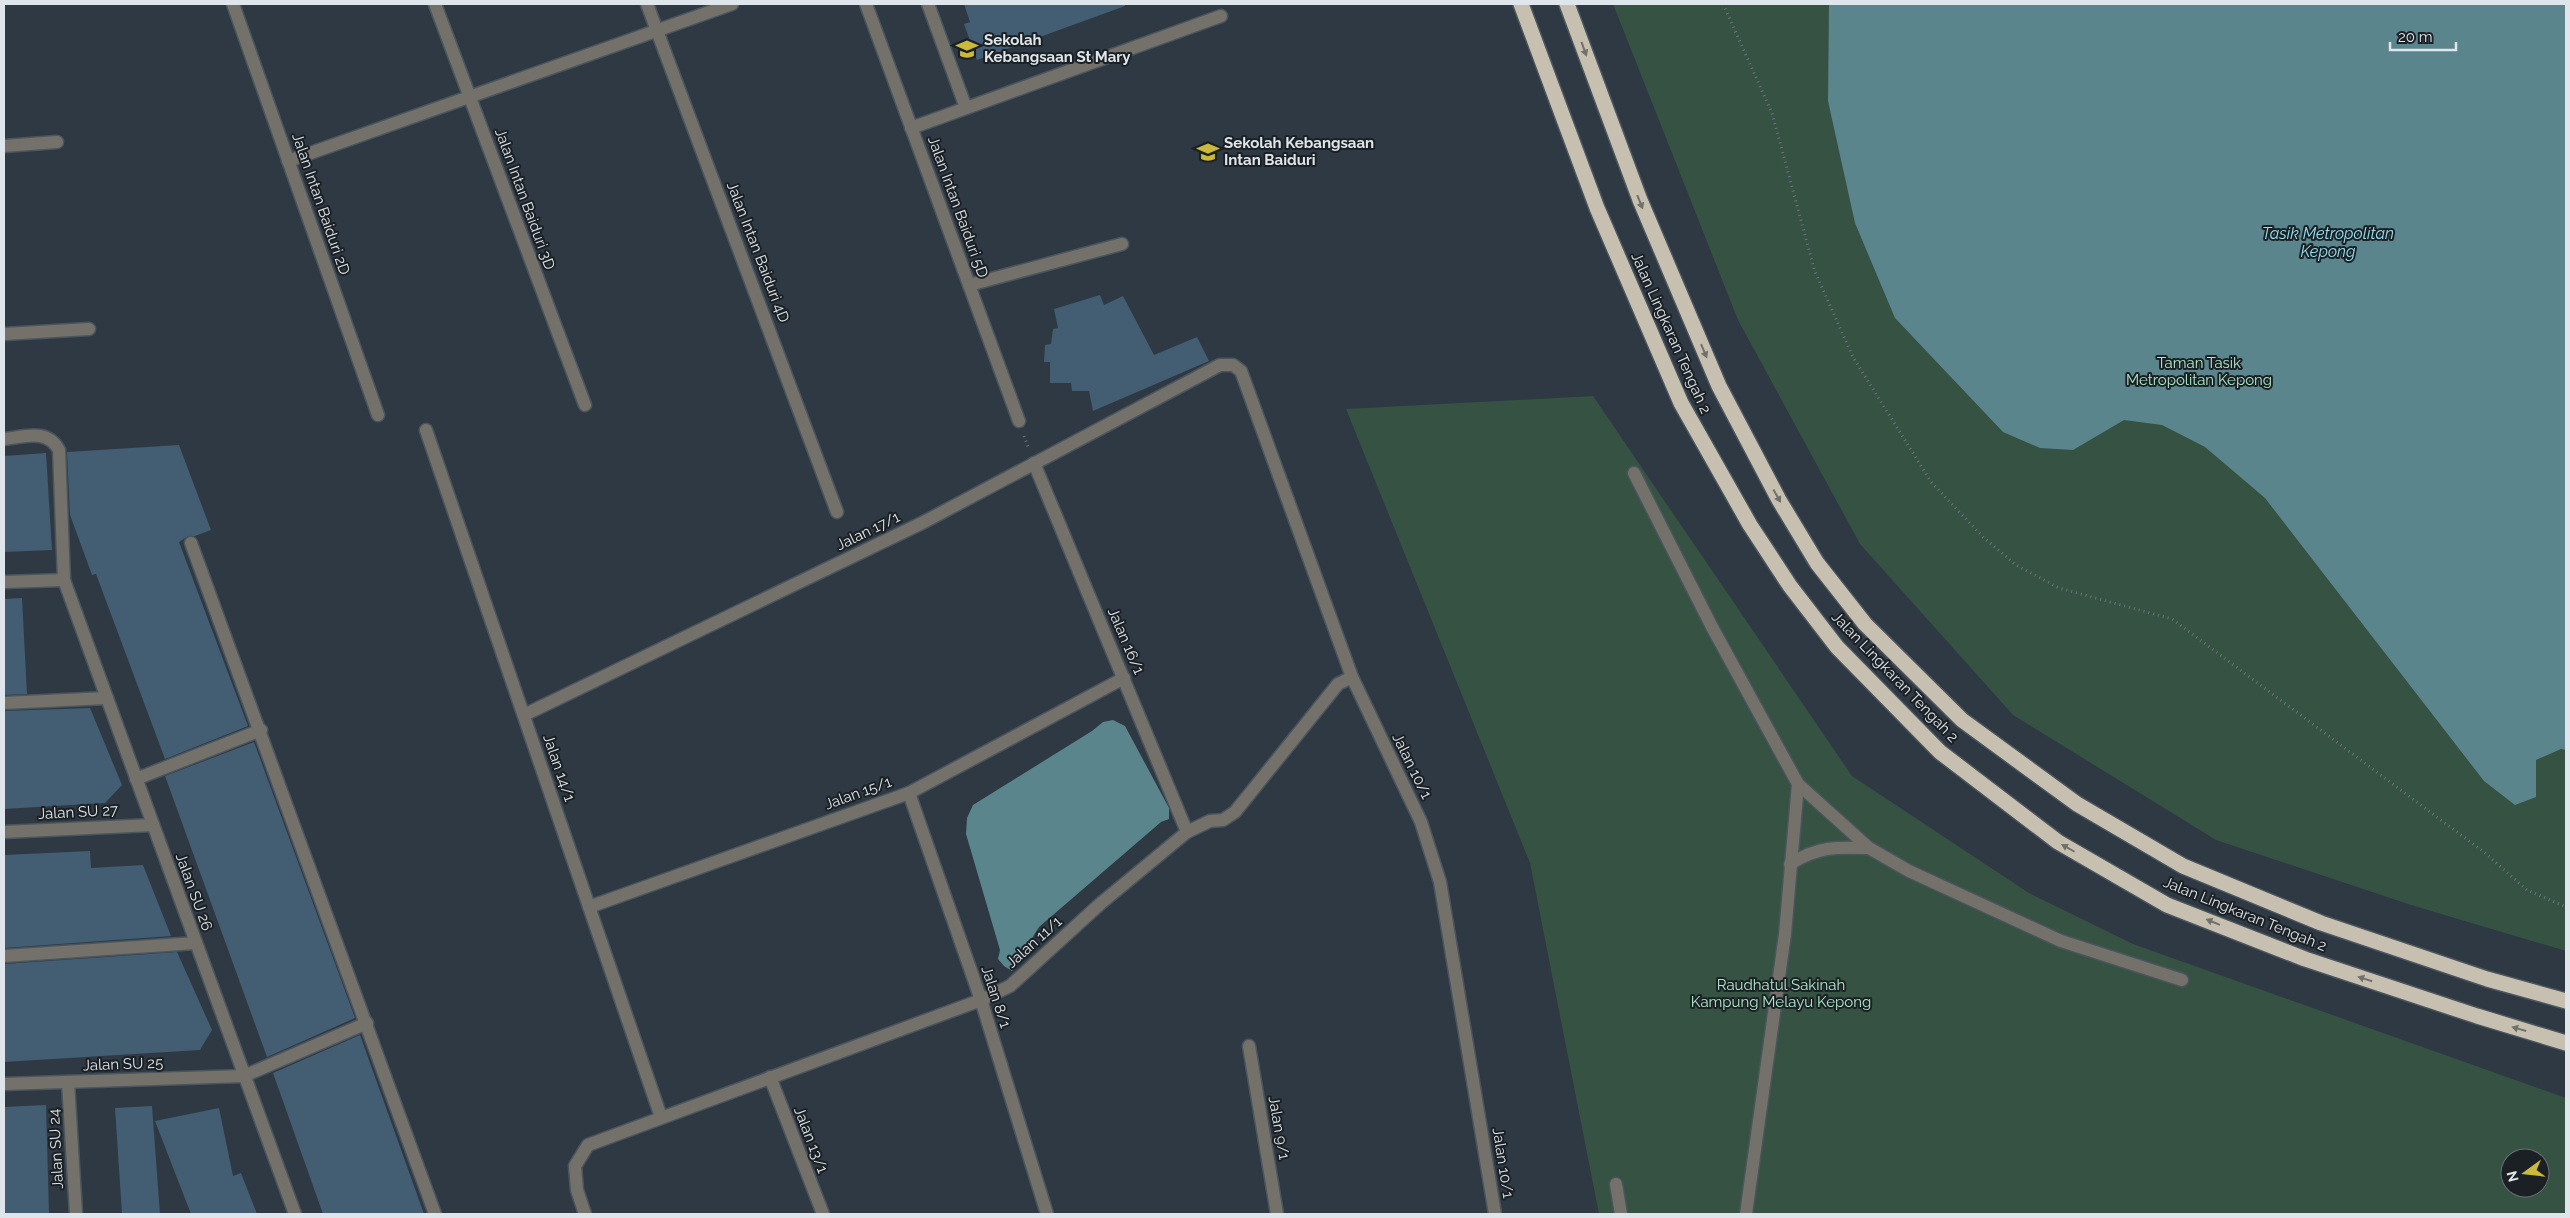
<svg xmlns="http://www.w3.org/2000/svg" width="2570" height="1218" viewBox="0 0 2570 1218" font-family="Raleway,sans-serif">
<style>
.green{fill:#355243;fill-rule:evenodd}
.water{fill:#5b858d}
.building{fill:#435d73}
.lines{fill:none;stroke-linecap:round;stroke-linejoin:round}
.minor-casing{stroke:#4a555e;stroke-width:15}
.highway-casing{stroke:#4a555e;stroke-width:18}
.path{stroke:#6b747d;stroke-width:3;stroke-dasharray:1 4;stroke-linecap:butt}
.minor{stroke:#74716b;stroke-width:12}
.highway{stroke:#c7c0b0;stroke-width:15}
.oneway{fill:#71706a}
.labels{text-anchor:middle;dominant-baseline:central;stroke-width:4;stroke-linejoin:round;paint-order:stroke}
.poi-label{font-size:15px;font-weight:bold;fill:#dee5eb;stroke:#1b2024;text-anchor:start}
.street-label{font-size:15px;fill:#dee5eb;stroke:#1b2024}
.park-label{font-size:15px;fill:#aceac9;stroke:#1b2024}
.water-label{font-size:16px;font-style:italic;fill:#95e1f0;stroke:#1b2024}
</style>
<rect width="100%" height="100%" fill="#2e3943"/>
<g class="green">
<path d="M1613 4H2566V951L2411 905 2216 840 2013 715 1860 544 1738 320Z"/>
<path d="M1593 396 1852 776 2029 893 2133 944 2566 1098V1214H1599L1530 863 1346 409ZM2510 1158H2540V1188H2510Z"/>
</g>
<g class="water">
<path d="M1829 4H2566V750L2561 749 2536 760V797L2515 805 2484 781 2265 498 2205 447 2162 425 2124 420 2073 450 2040 448 2003 432 1895 318 1855 223 1828 101Z"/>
<path d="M1113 720 1125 726 1169 808V819L1161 822 1039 927 1012 971 1004 966 998 959 1000 950 966 834 967 818 973 805 1092 731 1103 722Z"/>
</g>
<g class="building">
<path d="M964 4H1125V6L977 60 964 24 970 22Z"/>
<path d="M1100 295 1104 305 1123 296 1154 355 1197 337 1209 361 1093 411 1089 391H1072L1071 383H1050V362H1044L1045 345 1051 344 1053 329 1058 328 1054 309Z"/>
<path d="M179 445 211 530 195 536H188L179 542 248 726 165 759 96 574 92 575 70 515 67 452Z"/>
<path d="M46 453 52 550 4 552V456Z"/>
<path d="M22 598 27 694 4 695V599Z"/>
<path d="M90 708 122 785 105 803 4 809V711Z"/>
<path d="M254 742 355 1018 267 1057 165 776Z"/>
<path d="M90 851 91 868 143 865 171 936 4 948V855Z"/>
<path d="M177 952 212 1030 200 1050 4 1062V964Z"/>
<path d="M360 1035 424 1214H323L273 1073Z"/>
<path d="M46 1105 49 1214H4V1107Z"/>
<path d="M152 1106 160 1214H122L115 1108Z"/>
<path d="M219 1108 233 1176 241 1173 257 1214H191L155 1121Z"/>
</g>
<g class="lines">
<g class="minor-casing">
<g id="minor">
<path d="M233 4 378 415"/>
<path d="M435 4 585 405"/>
<path d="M647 4 837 512"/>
<path d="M866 4 1019 421"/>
<path d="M928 4 966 108"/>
<path d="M911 128 1221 16"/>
<path d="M4 146 57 142"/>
<path d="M288 161 732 4"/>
<path d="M969 285 1122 244"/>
<path d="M4 334 89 329"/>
<path d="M426 430 661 1117"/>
<path d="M4 439C25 437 47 428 59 450L64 580 295 1214"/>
<path d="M1034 463 1187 832"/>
<path d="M1634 473 1712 627 1798 784 1785 934 1746 1214"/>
<path d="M191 543 435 1214"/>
<path d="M4 582 64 580"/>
<path d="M4 703 107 698"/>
<path d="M524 715 922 523 1220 365H1233L1241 371 1352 677 1421 822 1440 882 1495 1214"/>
<path d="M136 779 261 730"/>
<path d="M1798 784 1869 848 1909 871 2061 941 2182 980"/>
<path d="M909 793 981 1000 1047 1214"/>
<path d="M4 832 153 825"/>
<path d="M1790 864C1819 846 1836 847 1869 848"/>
<path d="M589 907 909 793 1124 678"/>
<path d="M4 956 196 943"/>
<path d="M1249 1046 1277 1214"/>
<path d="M770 1077 823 1214"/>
<path d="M68 1082 76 1214"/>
<path d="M4 1084 244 1076 367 1023"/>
<path d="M1616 1184 1621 1214"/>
<path d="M585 1214 577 1190 575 1166 588 1145 981 1000 1010 986 1100 904 1187 832 1210 821 1223 820 1235 812 1338 684 1352 677"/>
</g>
</g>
<g class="highway-casing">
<g id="highway">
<path d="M1521 4 1597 208 1681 403 1750 525 1790 586 1837 647 1940 752 2058 842 2167 905 2305 959 2477 1016 2566 1043"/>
<path d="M1567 4 1640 200 1719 386 1779 500 1817 563 1865 624 1962 720 2077 804 2183 866 2321 923 2487 979 2566 1001"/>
</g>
</g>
<g class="path">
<path d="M1723 4 1772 113 1815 272 1853 357 1931 482 1983 537 2016 565 2059 588 2172 619 2485 853 2527 890 2566 907"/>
<path d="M1024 436 1029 449"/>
</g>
<use href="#minor" class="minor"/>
<use href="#highway" class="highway"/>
</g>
<defs><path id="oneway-solid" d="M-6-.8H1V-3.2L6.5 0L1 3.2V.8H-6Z" transform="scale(1.25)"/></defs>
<g class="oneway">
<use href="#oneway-solid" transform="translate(1584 49) rotate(70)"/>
<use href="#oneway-solid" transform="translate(1640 202) rotate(68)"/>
<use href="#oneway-solid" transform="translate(1704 351) rotate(67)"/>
<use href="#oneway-solid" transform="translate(1777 496) rotate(61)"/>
<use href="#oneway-solid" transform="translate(2068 848) rotate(-150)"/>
<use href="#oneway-solid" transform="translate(2213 922) rotate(-158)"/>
<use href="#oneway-solid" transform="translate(2365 979) rotate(-162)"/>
<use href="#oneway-solid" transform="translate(2519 1029) rotate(-164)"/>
</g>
<defs>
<g id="school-bare" transform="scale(1.725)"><path d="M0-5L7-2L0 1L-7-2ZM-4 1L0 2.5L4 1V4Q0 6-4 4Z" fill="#cbba39" stroke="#1b2024" stroke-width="2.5" paint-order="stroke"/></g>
</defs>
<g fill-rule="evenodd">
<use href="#school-bare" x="967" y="49"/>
<use href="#school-bare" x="1208" y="152"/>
</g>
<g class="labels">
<g class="poi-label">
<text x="984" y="40">Sekolah<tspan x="984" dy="17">Kebangsaan St Mary</tspan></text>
<text x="1224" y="143">Sekolah Kebangsaan<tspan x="1224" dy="17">Intan Baiduri</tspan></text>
</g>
<g class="street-label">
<text transform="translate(525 199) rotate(70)">Jalan Intan Baiduri 3D</text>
<text transform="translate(321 204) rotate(71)">Jalan Intan Baiduri 2D</text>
<text transform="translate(958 207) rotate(70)">Jalan Intan Baiduri 5D</text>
<text transform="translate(758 252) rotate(69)">Jalan Intan Baiduri 4D</text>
<text transform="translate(1671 333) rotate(66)">Jalan Lingkaran Tengah 2</text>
<text transform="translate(868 531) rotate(-26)">Jalan 17/1</text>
<text transform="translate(1126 641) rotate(67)">Jalan 16/1</text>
<text transform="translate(1895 677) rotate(46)">Jalan Lingkaran Tengah 2</text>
<text transform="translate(1412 766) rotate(64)">Jalan 10/1</text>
<text transform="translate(559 768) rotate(71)">Jalan 14/1</text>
<text transform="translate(858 793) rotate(-20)">Jalan 15/1</text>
<text transform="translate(78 812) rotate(-3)">Jalan SU 27</text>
<text transform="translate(194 892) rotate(70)">Jalan SU 26</text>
<text transform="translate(2245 914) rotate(22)">Jalan Lingkaran Tengah 2</text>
<text transform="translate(1034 942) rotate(-42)">Jalan 11/1</text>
<text transform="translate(996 997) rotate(72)">Jalan 8/1</text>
<text transform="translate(123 1064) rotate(-2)">Jalan SU 25</text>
<text transform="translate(1279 1128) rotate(80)">Jalan 9/1</text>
<text transform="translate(811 1140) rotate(69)">Jalan 13/1</text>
<text transform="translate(56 1149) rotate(-93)">Jalan SU 24</text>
<text transform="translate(1503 1163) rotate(81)">Jalan 10/1</text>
</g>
<g class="park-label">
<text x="2199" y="363">Taman Tasik<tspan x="2199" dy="17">Metropolitan Kepong</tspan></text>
<text x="1781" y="985">Raudhatul Sakinah<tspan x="1781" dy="17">Kampung Melayu Kepong</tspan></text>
</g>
<g class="water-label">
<text x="2328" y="233">Tasik Metropolitan<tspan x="2328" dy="18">Kepong</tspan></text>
</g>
</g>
<rect width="2570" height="1218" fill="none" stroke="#dee5eb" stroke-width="10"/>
<g transform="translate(2525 1173) rotate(255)"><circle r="24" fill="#1b2024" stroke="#696f74"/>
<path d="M0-4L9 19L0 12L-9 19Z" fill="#cbba39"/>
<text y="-8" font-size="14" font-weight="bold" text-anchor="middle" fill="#dee5eb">N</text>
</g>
<path d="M2390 42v8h66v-8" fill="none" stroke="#dee5eb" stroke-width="2.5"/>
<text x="2398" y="42" font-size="15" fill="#dee5eb" stroke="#1b2024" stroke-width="4" paint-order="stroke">20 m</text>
</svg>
